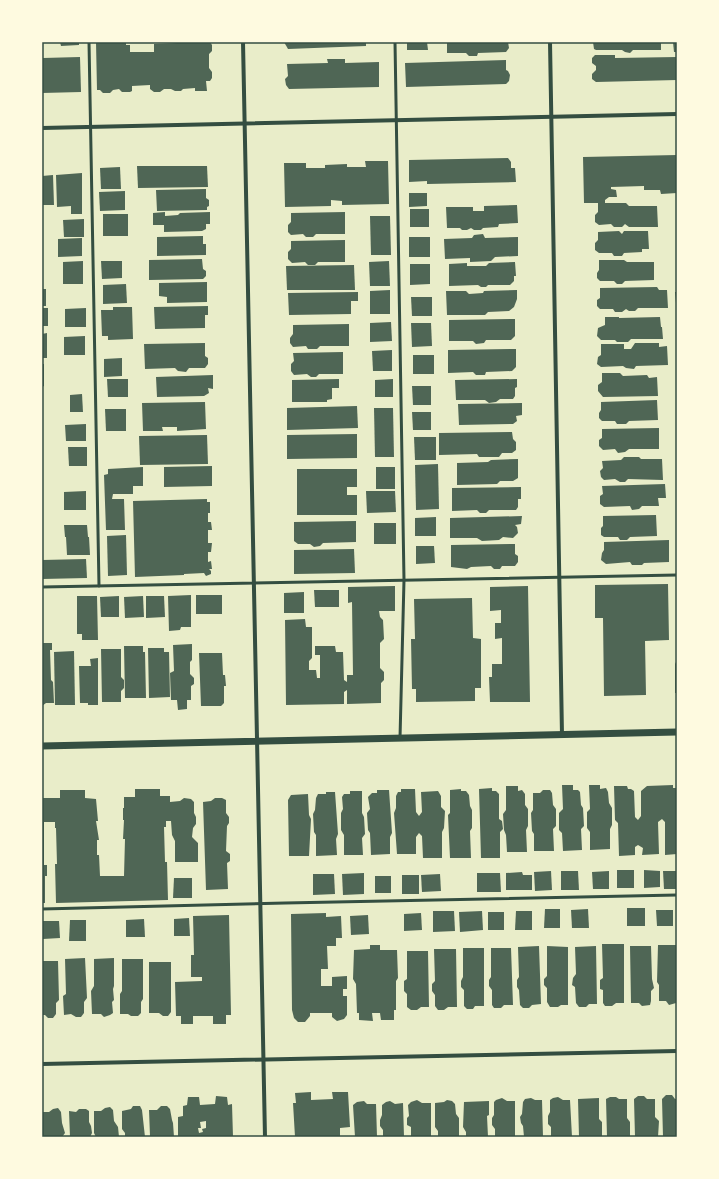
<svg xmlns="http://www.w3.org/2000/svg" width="719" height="1179" viewBox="0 0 719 1179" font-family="'Golos Text',sans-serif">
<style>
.building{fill:#4f6655;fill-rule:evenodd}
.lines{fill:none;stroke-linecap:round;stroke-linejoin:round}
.service{stroke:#344e41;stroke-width:3}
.minor{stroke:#344e41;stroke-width:4}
.tertiary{stroke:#344e41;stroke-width:7}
.neatline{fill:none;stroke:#344e41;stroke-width:1.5}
</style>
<rect width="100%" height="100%" fill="#e9edc9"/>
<g class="building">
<path d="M60 42H79V45L61 46Z"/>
<path d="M96 42H126V45H130V52H154V44L177 43V42H210L212 45V51L209 54V68L212 72V78L210 81H206L207 91H195V88L183 89 181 91H175L171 89H164L160 92H154L150 89V85L132 86V91L130 92H122L119 89 113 90 110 93H103L100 90H97Z"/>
<path d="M284 42H366V46L288 49Z"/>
<path d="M407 42H427L428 50H407Z"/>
<path d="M447 42H508L509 48 506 52 478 53 477 56H469L466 53H447Z"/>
<path d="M593 42H661V50H633L630 53 625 52 622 50H596L594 49Z"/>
<path d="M673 42H677V52H674Z"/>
<path d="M595 55H615V58L677 57V80L596 82 592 79V74L596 70V66L592 63V58Z"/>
<path d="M80 57 81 92 42 93 43 58Z"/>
<path d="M327 59H345V63L379 62V87L289 89 286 85 285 79 288 76 287 64 328 63Z"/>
<path d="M506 60V70L508 71 510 75 509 81 506 84 406 87 405 63Z"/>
<path d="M677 155V193L661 194 660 190H644V186L611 187V189L616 190 617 197H609L605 200V203H626L629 206H657L658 227H629L625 224 622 227H614L611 224 599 225 595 222V215L598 212V203H584L583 157Z"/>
<path d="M508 158 511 162V168H515L516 182 427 184V181L409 182V160Z"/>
<path d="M365 161H388L389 204 342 205V201L331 200V206L285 207 284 163H306V168H325V165L347 164V167H366Z"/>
<path d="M137 166H207L208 187 138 188Z"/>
<path d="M120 167 121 189H101L100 168Z"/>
<path d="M82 173V214H71V206L57 207 56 175Z"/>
<path d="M53 175 54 205H42V176Z"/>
<path d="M206 189V198L209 200V206L207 207V210L157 211 156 190Z"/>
<path d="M125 191V210L100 211 99 192Z"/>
<path d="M409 193H427V206L409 207Z"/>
<path d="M517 205 518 223 499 224 498 227 483 228 481 230H474L471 228 467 230H462L460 228H447L446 207H473V211H484V206Z"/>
<rect x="410" y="209" width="19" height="18"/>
<path d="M165 212V216L178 215 180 213 210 212V224H206V229L202 231 164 232V225H153V213Z"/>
<path d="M345 212V234H316L313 237H306L303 234 291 235 288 232V225L291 222V213Z"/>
<rect x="103" y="214" width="25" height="22"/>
<path d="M370 216H390L391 255H371Z"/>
<path d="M84 219V237H64L63 220Z"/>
<path d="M619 231 622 234 624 231H648L649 249H642V252L624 253 622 256H614L612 253H599L595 250V243L598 240V232Z"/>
<path d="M483 234 485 238 518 237V256L495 257 491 261 470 262V258L445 259 444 239 472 238 474 235Z"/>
<path d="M203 236V244H206V255L157 256V237Z"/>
<rect x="409" y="237" width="21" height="20"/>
<path d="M82 238V256L58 257V239Z"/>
<path d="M345 240V262H318L315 265H308L305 262 292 263 288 259V252L291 249V241Z"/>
<path d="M202 259 203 269 206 271V276L203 279 149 280V260Z"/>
<path d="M599 260H624L627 262H654V280L625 281 622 284H617L614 281H600L597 278V273L599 270Z"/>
<path d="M83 261V284H63V262Z"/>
<path d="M101 261H122V278L102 279Z"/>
<path d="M389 261 390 286H370L369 262Z"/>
<path d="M515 262 516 276H514V281L510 285H488L486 287H481L478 285 449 286V264L467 263V266H486L489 263Z"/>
<path d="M410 264H430V284L410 285Z"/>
<path d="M354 265 355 290H287L286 266Z"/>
<path d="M207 282V302L167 303V297L159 296V283Z"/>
<path d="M126 284 127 303 103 304V285Z"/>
<path d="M657 287 659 290H667L668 308H638L635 311H629L626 309 622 312H615L613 309H600L597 306V300L600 298V288Z"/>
<rect x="42" y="289" width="4" height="17"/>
<path d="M390 290V314H370V291Z"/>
<path d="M517 290V299L514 307 509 311 488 312 485 315H447L446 291H466L469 294 483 293 484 291Z"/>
<path d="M358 292V301H351V314L289 315 288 293Z"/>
<path d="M675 292H677V303H676Z"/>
<path d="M411 297H432V316H412Z"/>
<path d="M208 306V315H205V328L155 329 154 307Z"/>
<path d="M113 307H132L133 339 108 340V336H102L101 310H113Z"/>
<rect x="42" y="308" width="6" height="18"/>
<path d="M86 308V327H65V309Z"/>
<path d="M605 317H619V318L660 317 661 327H662L663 339H631L628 342H617L615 340H601L597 336 598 328 605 325Z"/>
<path d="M515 319V336L511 340H486L484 343 476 344 473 341H449V320Z"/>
<path d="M391 322 392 341 370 342V323Z"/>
<path d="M411 323H431L432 346 412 347Z"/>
<path d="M349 324V346H320L317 349H308L306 346 293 347 290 343V338L293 334V325Z"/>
<path d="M47 333V358H42V334Z"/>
<path d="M85 336V355H64V337Z"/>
<path d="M205 343V356L208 358V364L205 368H189L186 372 178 371 175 368 145 369 144 344Z"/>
<path d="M635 343H659V347L667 346 668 365 636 366 634 369 626 368 623 366 601 367 597 364 598 357 601 355V344H624V349H631Z"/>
<path d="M516 349V367L512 371 486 372 485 375H476L473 372 448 373V350Z"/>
<path d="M392 350V371H373L372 351Z"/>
<path d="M343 352V374H319L316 377H311L307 374 294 375 291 371V364L294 361 293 353Z"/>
<rect x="413" y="355" width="21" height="19"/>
<path d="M122 358V376L104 377V359Z"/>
<path d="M42 364H44V386L42 387Z"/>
<path d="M602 373H620L623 376 647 375 649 378 657 377 658 396 603 397 598 391V385L602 382Z"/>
<path d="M213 375V389L208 388 209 393 204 396 157 397 156 377Z"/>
<path d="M107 379H128V397H108Z"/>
<path d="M339 379V388H332V399L327 400V402H292V380Z"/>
<path d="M393 379V397H375V380Z"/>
<path d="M517 379V387L515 388V396L513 399H500L496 402 489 403 485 400H456L455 380Z"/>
<path d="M412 386H431V405H413Z"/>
<path d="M82 394 83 412H70V395Z"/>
<path d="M657 400 658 420 629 421 626 424H617L615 421H602L599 418V413L601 410V402Z"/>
<path d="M205 402 206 429 177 431V427H162L163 431H143L142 403Z"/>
<path d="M522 403V415L516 416 517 421 513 424 459 425 458 404Z"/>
<path d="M357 406 358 428 287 430V408Z"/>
<path d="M374 408H393L394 457H375Z"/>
<path d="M105 409H126V431H106Z"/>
<path d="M412 412H431V430H413Z"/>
<path d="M86 424V441H66L65 425Z"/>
<path d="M659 428V449H629L625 452 618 453 615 449 603 450 599 446V440L602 438V429Z"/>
<path d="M512 432 513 439 516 442V450L512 453H502L499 457H479L477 454 439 455V433Z"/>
<path d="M357 434V458L287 459V435Z"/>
<path d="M207 435 208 464 140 465 139 436Z"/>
<path d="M414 437H436V460H415Z"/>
<path d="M68 447H87V466H69Z"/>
<path d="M624 457H639L641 459H662L663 480 628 479 625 482H620L615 479 604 480 601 477 600 471 603 468 602 461 621 460Z"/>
<path d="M518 459V478L513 481H500L497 484 457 485V463L488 462 491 460Z"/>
<path d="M438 464 439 509 416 510 415 465Z"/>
<path d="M212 466V486L164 487V467Z"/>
<path d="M143 467V486H133V494H113L112 499H124L125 530H106L104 475 108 474V469Z"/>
<rect x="376" y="467" width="19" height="22"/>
<path d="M297 469H357V487H347V495H357V515H297Z"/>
<path d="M665 484 666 498H658L659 506H642L639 509 632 510 630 506 604 507 600 504V496L603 494 602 486Z"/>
<path d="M521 487V499H518V507L516 510H489L486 513H480L477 510 452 511V488Z"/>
<path d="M86 491V510H64V492Z"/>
<path d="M366 491H395L396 512 367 513Z"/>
<path d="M207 499V502H210V513H208V522H211L212 530H208V543H212L211 552H208V562L211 561 212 569H209L211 571V574L206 576 204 573 184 574V575L135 577 133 501Z"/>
<path d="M656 515 657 536 630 537 627 540H620L618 537H604L601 535V528L603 526V516Z"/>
<path d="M522 516 521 524 515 525 517 527 518 533 513 538 503 537 499 540 482 541 477 538H450V518Z"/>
<path d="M436 517V536H415V518Z"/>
<path d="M356 521V542L323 543 320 546 314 547 310 544H298L294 541V522Z"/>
<rect x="374" y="523" width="22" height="21"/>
<path d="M64 525H87L88 537H89L90 555H67L66 537H65Z"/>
<path d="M126 535 127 575 108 576 107 536Z"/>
<path d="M669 540V562L644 563 642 565H632L630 562 606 564 601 560 602 553 604 550V542Z"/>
<path d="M515 544V554L518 556V562L515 566H502L500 569H494L491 566 471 567 467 569 451 567V545Z"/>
<path d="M416 546H434L435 563 416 564Z"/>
<path d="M354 549 355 573 294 574V550Z"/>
<path d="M86 559 87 578 42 579V560Z"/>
<path d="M668 584 669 640 645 641 646 695 604 696 603 618H595V585Z"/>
<path d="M395 586V611H379L380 617 383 620 384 639 380 643V668L384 672V680L381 683V703L347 704V675H353L352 602 348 603V587Z"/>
<path d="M528 586 530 702H490L489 677H492V664H502V638L495 639V623H501V610L490 611V587Z"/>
<path d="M314 590H339V607H315Z"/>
<path d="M304 592V613H284V593Z"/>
<path d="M191 595V627H181L180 630 169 631 168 596Z"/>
<rect x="196" y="595" width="26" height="19"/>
<path d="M77 596H97L98 640H82V634H77Z"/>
<path d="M119 596V617H101L100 597Z"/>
<path d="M143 596 144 617 125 618 124 597Z"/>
<path d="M146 596H164L165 617 146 618Z"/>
<path d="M472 598 473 638 481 639V688H475V701L416 702V689H412L411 639H415L414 599Z"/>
<path d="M305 619 306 627H312V658L309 661V670H316L317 678H320V655H315V646H335L336 652H343L344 680 347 682V690L344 692V704L286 705 285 620Z"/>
<path d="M42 643H52V650H50L51 680 53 682 54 703H46L42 706Z"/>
<path d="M192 644V660L190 662V674L194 678V684L191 686V700H187V709L178 710 177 700H171L170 673 174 671 173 645Z"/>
<path d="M124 646H143V652H145L146 698H125Z"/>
<path d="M148 648H164V652H169L170 697 149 698Z"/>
<path d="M101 649H121V677L124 680V688L121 691V702H102Z"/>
<path d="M74 651 75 705H55L54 652Z"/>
<path d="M199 653H222L223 675H225L226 686H224V703L221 706H201Z"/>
<path d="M98 658V705H88V703H80L79 666H91L90 659Z"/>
<path d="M677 660V693H675V664Z"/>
<path d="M562 785H573V790H578L580 792 581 805 583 808 584 826 581 829 582 850 563 851 562 833 559 830V813L563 809Z"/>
<path d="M589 785H600V789L606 788 608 792 609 803 612 808V825L610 829V849L590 850V832L587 828V812L590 809Z"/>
<path d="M673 785V788H677V854L665 855V822L662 819 658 822 659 854 642 855 643 848 638 845 635 847V855L619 856 618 823 615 820 614 786H627L628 789H631L634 791 635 817 638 820 641 816V791L647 786Z"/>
<path d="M506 786H518V791L522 790 525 794V805L528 809V826L526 830 527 852H507L506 835 504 830 503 814 506 810Z"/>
<path d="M492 788V791H496L499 794V819L502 821 503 829 500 832V858H481L479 789Z"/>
<path d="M135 789H160V796H170V802L180 801 184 798 191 799 194 802V813L196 817V824L193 828 192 837 198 843V862H175V841L172 835 171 821H166V827H164L165 862H167L168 900 56 903 55 864H57L56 828H55V822H44V865H47V876H45V903H42V798H60V790H85V798L96 799 98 821H96L99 840H97V855H99L100 876H124L125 839H123L124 820H123V808H124V797H135Z"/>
<path d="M401 789H415L416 812 419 816 422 812 421 792 438 791 441 796V807L445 811 444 828 442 832V858H423L422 836 419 833 416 837V854H397L394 813 396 808V796L398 792H401Z"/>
<path d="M461 789V791H466L469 795 470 806 472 810V828L470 831 471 858H450L448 815 450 813V790Z"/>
<path d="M377 790H389L392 833 390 837V854L371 855 370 833 368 830 367 813 370 809 368 797 372 793H377Z"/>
<path d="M543 790H550L552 793 553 805 556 809V826L553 829 554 851H534V834L532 831 531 813 533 810V793H540Z"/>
<path d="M350 791H362V813L364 817 365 834 362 838 363 855H344V835L341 830V813L343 809 342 797 344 794H350Z"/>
<path d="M326 792H335L338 834 336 839 337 855 316 856V835L314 832 313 814 315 810 316 798 318 794H326Z"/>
<path d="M308 794 309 815 311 819 309 856H289L288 800 291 795Z"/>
<path d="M215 798H222L226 800V813L229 817V823L227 826 226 851 230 854V861L227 863 228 889 206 890 203 802 211 801Z"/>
<rect x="617" y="870" width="17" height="18"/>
<path d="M644 870 660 871V887L644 888Z"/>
<path d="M551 871 552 890 535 891 534 872Z"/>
<path d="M561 871H578L579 890H561Z"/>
<path d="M609 871V889H593L592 872Z"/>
<path d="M663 871H677V889H664Z"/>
<path d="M522 872 523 875H532V890H506V873Z"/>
<path d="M364 873V894L343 895 342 874Z"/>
<path d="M477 873H500L501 892H477Z"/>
<path d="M313 874H334L335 894 313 895Z"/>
<path d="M440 874 441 891 422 892 421 875Z"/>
<rect x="402" y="875" width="17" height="19"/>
<rect x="375" y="876" width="16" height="17"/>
<path d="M174 878H192V898H173Z"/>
<rect x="627" y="908" width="18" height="18"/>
<path d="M545 909H560V928H544Z"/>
<path d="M588 909 589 928H572L571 910Z"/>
<path d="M656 910H673V926H657Z"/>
<path d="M433 911H454L455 931 433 932Z"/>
<path d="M482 911 483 930 460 932 459 912Z"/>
<path d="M516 911H532V930H515Z"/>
<rect x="488" y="912" width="16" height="18"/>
<path d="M326 913V917L341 916 342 938H336V946H327L328 969H321V986H332V977L347 976V989H343V996H347V1015L344 1019 337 1021 332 1017V1013H310V1016L305 1022H298L294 1018 292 1010 291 914Z"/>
<path d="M421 913 422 930 404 931V914Z"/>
<path d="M229 915 231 1015H226V1024H213V1016H193V1024H181V1016H176L175 982 202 981V977H191V955H194L193 916Z"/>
<path d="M368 915 369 934 351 935 350 916Z"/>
<path d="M189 918 190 936H174V919Z"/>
<path d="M144 919 145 937H126V920Z"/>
<path d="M70 920H86V941H69Z"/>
<path d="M43 921H59L60 938 43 939Z"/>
<path d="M602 944H624V1003H616L612 1006H605L603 1003V990L600 989V980L603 978Z"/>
<path d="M370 945H380V950H397L398 978 396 981V1010H394V1020H381L380 1013H372L373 1021 359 1020V1013H357L356 984 353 979 354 950 370 949Z"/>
<path d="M658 945H677V1002L676 1003 669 1005 666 1001H659V985L657 982Z"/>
<path d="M539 946 541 1004 532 1005 529 1008H523L520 1005 519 990 517 987V980L519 977 518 947Z"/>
<path d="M547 946 568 947V1005H561L558 1007H550L547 1002V988L544 985V979L547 976Z"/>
<path d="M596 946 597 1004H589L586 1007H579L576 1003 575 987 572 985 573 978 576 974 575 947Z"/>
<path d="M630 946H651L652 979 654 988 651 991V1001L650 1005 642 1006 639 1003H631Z"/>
<path d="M463 948H484V1006H475L473 1009H467L464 1006V990L461 987V981L463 977Z"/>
<path d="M491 948H511L513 1005H504L501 1008H494L492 1005V990L489 986V980L491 977Z"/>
<path d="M434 949H456L457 1007H448L444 1010H438L435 1006V995L432 991V984L435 981Z"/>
<path d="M407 951H428L429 1007H421L417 1010H411L407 1007V994L404 991V981L407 979Z"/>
<path d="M85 958 87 998 84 1002V1013L81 1017H76L71 1014 64 1015 63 996 66 994 65 959Z"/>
<path d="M114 958V986L113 989 114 1000 112 1002 113 1013 110 1015 104 1017 101 1014H92L91 991 94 986V959Z"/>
<path d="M122 959H143V999L141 1002V1013L138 1016H131L128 1014H120V994L122 991Z"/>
<path d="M42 961H58L59 1000 56 1003V1014L53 1018H48L45 1015H42Z"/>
<path d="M149 962H171V1012L168 1016H163L159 1013H149Z"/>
<path d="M311 1092V1100L333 1099 332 1092H348L350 1127 340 1128V1136L338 1137H295L293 1103H296L295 1093Z"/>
<path d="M666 1095H672L675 1099H677V1137H663L662 1099Z"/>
<path d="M216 1096 227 1097 228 1105 232 1104 233 1137H178V1117L183 1116V1106L187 1105 188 1097H199L200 1105 215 1104ZM206 1121V1128L202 1129 203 1132 199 1133 198 1128H201L200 1122Z"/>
<path d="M638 1096H644L647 1099H655V1117L659 1121 658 1137H635L634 1099Z"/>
<path d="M558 1097 563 1100H570L572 1137H551V1127L548 1124V1116L550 1112V1100L553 1098Z"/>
<path d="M610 1097H616L619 1099H627V1118L630 1122V1137H607L606 1099Z"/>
<path d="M502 1098 507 1101H515V1137H495V1129L492 1125V1118L494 1115V1102L496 1100Z"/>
<path d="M531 1098 535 1100H542L543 1137H524L523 1126 521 1123 520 1117 522 1114 523 1102 525 1099Z"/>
<path d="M599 1098V1119L602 1122V1137H579L578 1099Z"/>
<path d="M417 1100 422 1103H431V1137H411V1127L407 1125V1118L409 1116 408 1105 411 1102Z"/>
<path d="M447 1100 452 1101 455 1104 456 1114 459 1118V1137H438V1131L435 1127V1103L444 1102Z"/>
<path d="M364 1101 367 1104H376L377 1137H355L353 1105 357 1102Z"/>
<path d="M390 1101 395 1104 403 1103 404 1137H383V1130L380 1126V1120L382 1115V1105L386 1102Z"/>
<path d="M489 1101V1115L487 1116 488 1137H466V1132L463 1127 464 1102Z"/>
<path d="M133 1106H140L142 1110 145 1137H125V1133L122 1129V1111L131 1109Z"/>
<path d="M161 1106H167L170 1109 172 1120 173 1123 174 1137 150 1136 149 1110H157Z"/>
<path d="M110 1107 113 1110 114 1121 118 1127 119 1137H96L94 1133V1111H101L105 1108Z"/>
<path d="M58 1108 61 1112 62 1123 65 1133 62 1137H42V1112H49L53 1109Z"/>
<path d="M79 1109H86L89 1111V1122L91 1126 92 1133 90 1137H70L69 1111 76 1112Z"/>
</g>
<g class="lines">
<g class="service">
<path d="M89 42 99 586"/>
<path d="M395 42 404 580 400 738"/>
<path d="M42 587 677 575"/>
<path d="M42 909 285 903 677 895"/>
</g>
<g class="minor">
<path d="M243 42 265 1137"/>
<path d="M550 42 562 735"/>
<path d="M42 128 677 114"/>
<path d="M42 1064 677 1051"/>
</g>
<path class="tertiary" d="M42 746 677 732"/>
</g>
<rect width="719" height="1179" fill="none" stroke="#fefae0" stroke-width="86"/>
<rect x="43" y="43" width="633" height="1093" class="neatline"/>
</svg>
